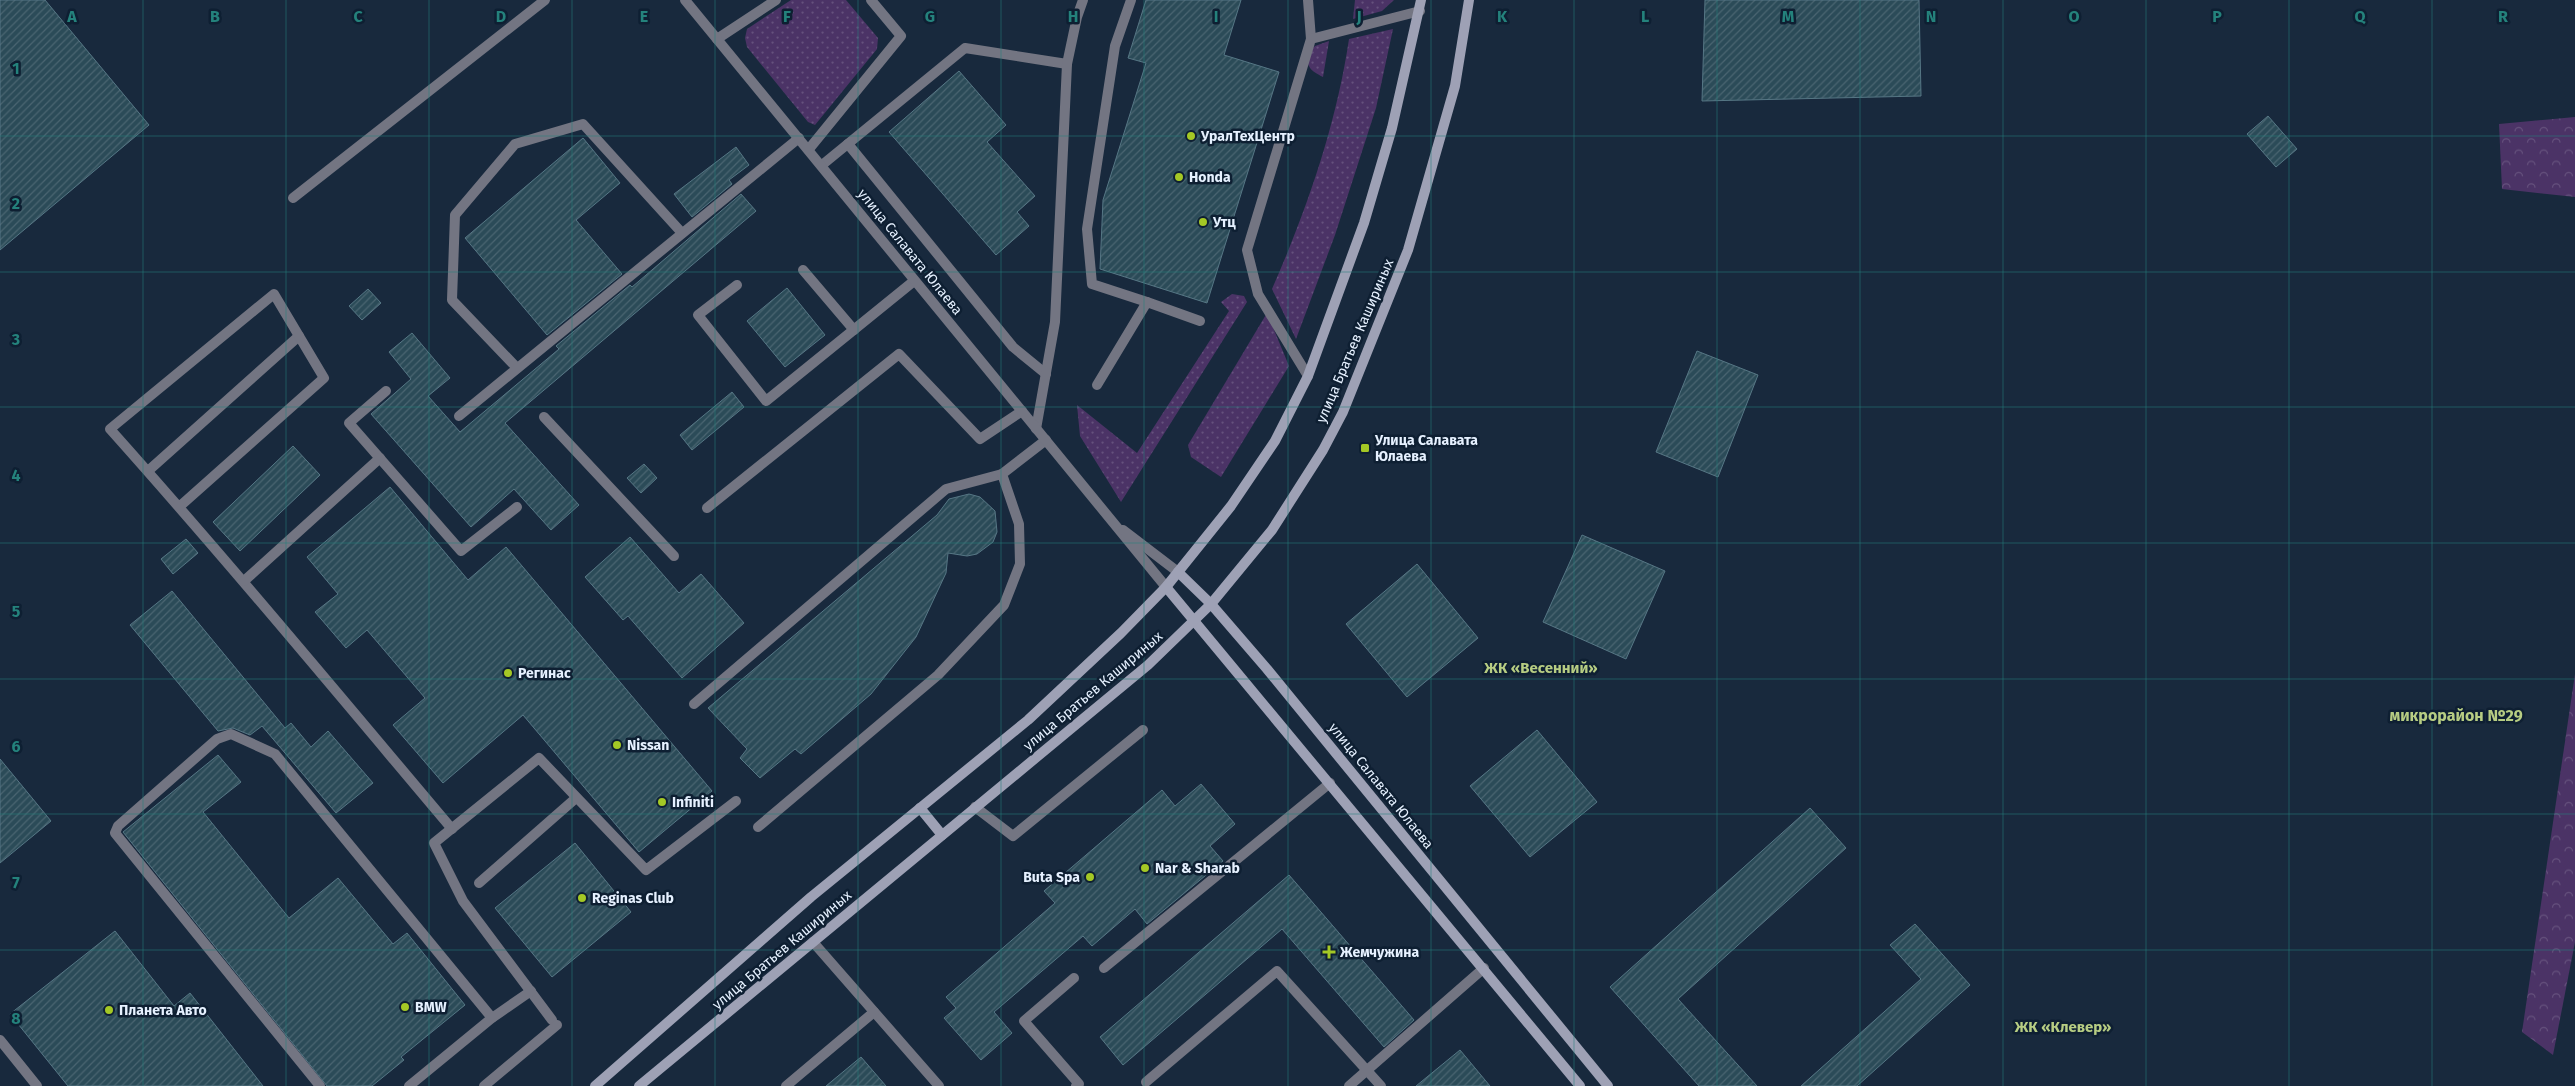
<svg xmlns="http://www.w3.org/2000/svg" width="2575" height="1086" viewBox="0 0 2575 1086" font-family="'Fira Sans',sans-serif">
<style>
.grass{fill:url(#grass-dots)}
.forest{fill:url(#forest-crowns)}
.building{fill:url(#building-hatch);stroke:#567785}
.lines{fill:none;stroke-linecap:round;stroke-linejoin:round}
.service{stroke:#737582;stroke-width:10}
.tertiary{stroke:#737582;stroke-width:10}
.secondary{stroke:#9ea1b5;stroke-width:10}
.grid{fill:none;stroke:#24827c;stroke-width:1;stroke-opacity:0.55}
.poi-dot{fill:#a4c825;stroke:#0e1f32;stroke-width:2}
.labels{text-anchor:middle;dominant-baseline:central;stroke-width:5;stroke-linejoin:round;paint-order:stroke}
.poi-label{font-size:14px;font-weight:bold;fill:#e6f1ff;stroke:#0e1f32;text-anchor:start}
.street-label{font-size:14px;fill:#e6f1ff;stroke:#0e1f32}
.neighbourhood-label{font-size:15px;font-weight:bold;fill:#b7cd83;stroke:#0e1f32}
.quarter-label{font-size:16px;font-weight:bold;fill:#b7cd83;stroke:#0e1f32}
.grid-label{font-size:16px;text-anchor:middle;font-weight:bold;fill:#24827c;stroke:#0e1f32;stroke-width:5;stroke-linejoin:round;paint-order:stroke}
</style>
<defs>
<pattern id="grass-dots" width="8" height="8" patternUnits="userSpaceOnUse" patternTransform="scale(1.25)"><rect width="8" height="8" fill="#4b3366"/><path d="M2 2h.1M6 6h.1" fill="none" stroke="#65517d" stroke-width="1.8" stroke-linecap="round"/></pattern>
<pattern id="forest-crowns" width="20" height="18" patternUnits="userSpaceOnUse" patternTransform="scale(1.25)"><rect width="20" height="18" fill="#4b3366"/><path d="M2 6a3 3 0 1 1 6 0M12 15a3 3 0 1 1 6 0" fill="none" stroke="#65517d"/></pattern>
<pattern id="building-hatch" width="6" height="6" patternUnits="userSpaceOnUse" patternTransform="scale(1.25)"><rect width="6" height="6" fill="#2b4b58"/><path d="M-1 1l2-2M0 6l6-6M5 7l2-2" fill="none" stroke="#4a6571"/></pattern>
</defs>
<rect width="100%" height="100%" fill="#18293d"/>
<g class="grass">
<path d="M791 0H846L878 38 877 49 815 125 808 122 747 47 745 38 747 29Z"/>
<path d="M1355 0H1394L1382 11 1353 19Z"/>
<path d="M1393 29 1376 108 1335 235 1296 339 1272 289C1307 209 1336 126 1349 39Z"/>
<path d="M1329 41 1323 77C1311 71 1307 68 1307 54L1315 46Z"/>
<path d="M1232 294 1244 296 1247 302 1121 502 1080 436 1077 405 1137 453 1229 311 1221 302Z"/>
<path d="M1267 313 1289 366 1221 477 1191 457 1188 445Z"/>
</g>
<g class="forest">
<path d="M2575 117V197L2502 189 2499 124Z"/>
<path d="M2575 674V942L2553 1055 2522 1032Z"/>
</g>
<g class="building">
<path d="M0 0H45L149 125 0 250Z"/>
<path d="M1146 0H1241L1224 55 1279 72 1207 303 1100 269 1103 200 1146 63 1128 58Z"/>
<path d="M1705 0H1919L1921 96 1702 101Z"/>
<path d="M959 71 1006 125 987 142 1035 196 1017 212 1029 226 996 255 889 132Z"/>
<path d="M2268 116 2297 149 2276 167 2247 134Z"/>
<path d="M583 138 620 183 576 220 622 274 547 335 465 238Z"/>
<path d="M736 147 749 165 729 180 732 184 692 217 674 194Z"/>
<path d="M741 194 756 211 505 423 579 505 551 530 514 489 471 527 371 414 411 379 389 352 412 333 450 378 428 396 460 432 559 349 556 346 630 285 632 287Z"/>
<path d="M787 288 825 335 785 367 747 321Z"/>
<path d="M368 289 381 303 362 320 349 306Z"/>
<path d="M1697 351 1758 375 1718 477 1656 452Z"/>
<path d="M732 392 744 407 692 450 680 435Z"/>
<path d="M293 446 320 475 240 551 213 522Z"/>
<path d="M644 464 657 478 641 493 627 478Z"/>
<path d="M390 487 468 580 506 547 712 791 639 852 523 715 443 783 393 725 425 698 367 630 346 648 315 612 338 594 307 557Z"/>
<path d="M969 494 980 497 995 511 997 532 993 542 977 554 967 556 948 553 946 573 916 637 871 694 801 754 795 749 760 778 740 758 747 749 708 708 937 515 949 499Z"/>
<path d="M1582 535 1665 571 1626 659 1543 622Z"/>
<path d="M630 537 679 593 701 574 744 623 682 678 628 616 623 620 585 577Z"/>
<path d="M186 539 198 553 173 574 161 559Z"/>
<path d="M1417 564 1478 638 1407 697 1346 624Z"/>
<path d="M172 591 285 728 291 723 311 747 328 731 373 783 336 813 262 726 250 735 233 728 218 731 130 625Z"/>
<path d="M1537 730 1597 802 1530 857 1470 786Z"/>
<path d="M218 755 241 782 203 812 289 918 338 878 393 944 407 933 465 1005 401 1057 404 1060 372 1086H327L123 832Z"/>
<path d="M0 759 51 821 0 863Z"/>
<path d="M1201 784 1235 824 1210 846 1223 861 1147 924 1135 909 1092 946 1083 936 994 1012 1012 1033 981 1060 944 1018 956 1008 946 997 1055 903 1044 891 1162 790 1175 806Z"/>
<path d="M1810 808 1846 848 1678 999 1757 1086H1699L1610 987Z"/>
<path d="M575 843 631 912 552 977 495 908Z"/>
<path d="M1289 875 1414 1020 1384 1047 1282 929 1123 1065 1100 1037Z"/>
<path d="M1915 924 1970 985 1857 1086H1801L1921 979 1890 945Z"/>
<path d="M115 931 174 1006 190 993 263 1086H68L10 1014Z"/>
<path d="M1460 1050 1490 1086H1416Z"/>
<path d="M861 1057 886 1086H826Z"/>
</g>
<g class="lines">
<g class="service">
<path d="M1131 0 1115 46 1087 229 1092 284 1147 302"/>
<path d="M1308 0 1311 39"/>
<path d="M717 39 776 0"/>
<path d="M848 144 1013 347 1046 374"/>
<path d="M809 149 901 36 871 0"/>
<path d="M822 165 965 48 1067 64"/>
<path d="M293 198 545 0"/>
<path d="M803 270 854 330"/>
<path d="M737 285 698 315 766 401 914 281"/>
<path d="M517 368 452 300 455 215 515 144 583 124 682 233"/>
<path d="M1308 376 1258 294 1247 250 1311 39 1420 11"/>
<path d="M1097 385 1147 302 1200 321"/>
<path d="M386 391 349 423 461 551 517 507"/>
<path d="M459 416 799 138"/>
<path d="M544 417 674 556"/>
<path d="M1036 429 1055 322 1067 64 1077 17 1083 0"/>
<path d="M148 471 299 336"/>
<path d="M179 507 324 378 274 294 110 429C227 560 339 695 452 829"/>
<path d="M707 508 899 354 980 439 1022 411"/>
<path d="M244 581 380 458"/>
<path d="M694 704 946 489 1002 474"/>
<path d="M975 807 1013 836 1143 730"/>
<path d="M758 827 938 675 1004 605 1020 564 1019 524 1002 474 1046 440"/>
<path d="M479 883 576 798"/>
<path d="M813 942 939 1086"/>
<path d="M1104 968 1330 783"/>
<path d="M1074 978 1024 1021 1079 1084 1076 1086"/>
<path d="M552 1020 463 901 434 843 539 758 646 870 736 801"/>
<path d="M0 1040 37 1086"/>
<path d="M1146 1082 1277 971 1381 1086"/>
<path d="M320 1086 115 833 118 826 217 739 231 734 275 754 492 1018"/>
<path d="M409 1086 492 1018 531 991"/>
<path d="M484 1086 557 1025"/>
<path d="M786 1086 874 1012"/>
<path d="M1349 1086 1484 968"/>
</g>
<g class="tertiary">
<path d="M685 0 1166 587"/>
<path d="M1123 530 1178 572"/>
</g>
<g class="secondary">
<path d="M1178 572 1211 604 1267 669 1608 1086"/>
<path d="M1166 587 1580 1086"/>
<path d="M920 808 942 835"/>
<path d="M595 1086 811 897 1028 720 1121 633 1166 587 1231 506 1275 441 1308 376 1364 223 1392 128 1421 0"/>
<path d="M639 1086 1148 665 1211 604 1272 530 1323 450 1343 412 1408 250 1455 86 1469 0"/>
</g>
</g>
<path class="grid" d="M143 0V1086M286 0V1086M429 0V1086M572 0V1086M715 0V1086M858 0V1086M1001 0V1086M1144 0V1086M1288 0V1086M1431 0V1086M1574 0V1086M1717 0V1086M1860 0V1086M2003 0V1086M2146 0V1086M2289 0V1086M2432 0V1086M0 136H2575M0 272H2575M0 407H2575M0 543H2575M0 679H2575M0 814H2575M0 950H2575"/>
<g class="poi-dot">
<circle cx="1191" cy="136" r="5"/>
<circle cx="1179" cy="177" r="5"/>
<circle cx="1203" cy="222" r="5"/>
<rect x="1360" y="443" width="10" height="10" rx="2.5"/>
<circle cx="508" cy="673" r="5"/>
<circle cx="617" cy="745" r="5"/>
<circle cx="662" cy="802" r="5"/>
<circle cx="1145" cy="868" r="5"/>
<circle cx="1090" cy="877" r="5"/>
<circle cx="582" cy="898" r="5"/>
<path d="M1326.5 944.5h5v5h5v5h-5v5h-5v-5h-5v-5h5z"/>
<circle cx="405" cy="1007" r="5"/>
<circle cx="109" cy="1010" r="5"/>
</g>
<g class="labels">
<g class="poi-label">
<text x="1201" y="136">УралТехЦентр</text>
<text x="1189" y="177">Honda</text>
<text x="1213" y="222">Утц</text>
<text x="1375" y="440">Улица Салавата<tspan x="1375" dy="16">Юлаева</tspan></text>
<text x="518" y="673">Регинас</text>
<text x="627" y="745">Nissan</text>
<text x="672" y="802">Infiniti</text>
<text x="1155" y="868">Nar &amp; Sharab</text>
<text x="1080" y="877" text-anchor="end">Buta Spa</text>
<text x="592" y="898">Reginas Club</text>
<text x="1340" y="952">Жемчужина</text>
<text x="415" y="1007">BMW</text>
<text x="119" y="1010">Планета Авто</text>
</g>
<g class="street-label">
<text transform="translate(910 252) rotate(51)">улица Салавата Юлаева</text>
<text transform="translate(1355 341) rotate(-67)">улица Братьев Кашириных</text>
<text transform="translate(1093 691) rotate(-40)">улица Братьев Кашириных</text>
<text transform="translate(1381 786) rotate(51)">улица Салавата Юлаева</text>
<text transform="translate(782 950) rotate(-40)">улица Братьев Кашириных</text>
</g>
<g class="neighbourhood-label">
<text x="1541" y="668">ЖК «Весенний»</text>
<text x="2063" y="1027">ЖК «Клевер»</text>
</g>
<g class="quarter-label">
<text x="2456" y="715">микрорайон №29</text>
</g>
</g>
<g class="grid-label">
<text x="72" y="22">A</text>
<text x="215" y="22">B</text>
<text x="358" y="22">C</text>
<text x="501" y="22">D</text>
<text x="644" y="22">E</text>
<text x="787" y="22">F</text>
<text x="930" y="22">G</text>
<text x="1073" y="22">H</text>
<text x="1216" y="22">I</text>
<text x="1359" y="22">J</text>
<text x="1502" y="22">K</text>
<text x="1645" y="22">L</text>
<text x="1788" y="22">M</text>
<text x="1931" y="22">N</text>
<text x="2074" y="22">O</text>
<text x="2217" y="22">P</text>
<text x="2360" y="22">Q</text>
<text x="2503" y="22">R</text>
<text x="16" y="74">1</text>
<text x="16" y="209">2</text>
<text x="16" y="345">3</text>
<text x="16" y="481">4</text>
<text x="16" y="617">5</text>
<text x="16" y="752">6</text>
<text x="16" y="888">7</text>
<text x="16" y="1024">8</text>
</g>
</svg>
